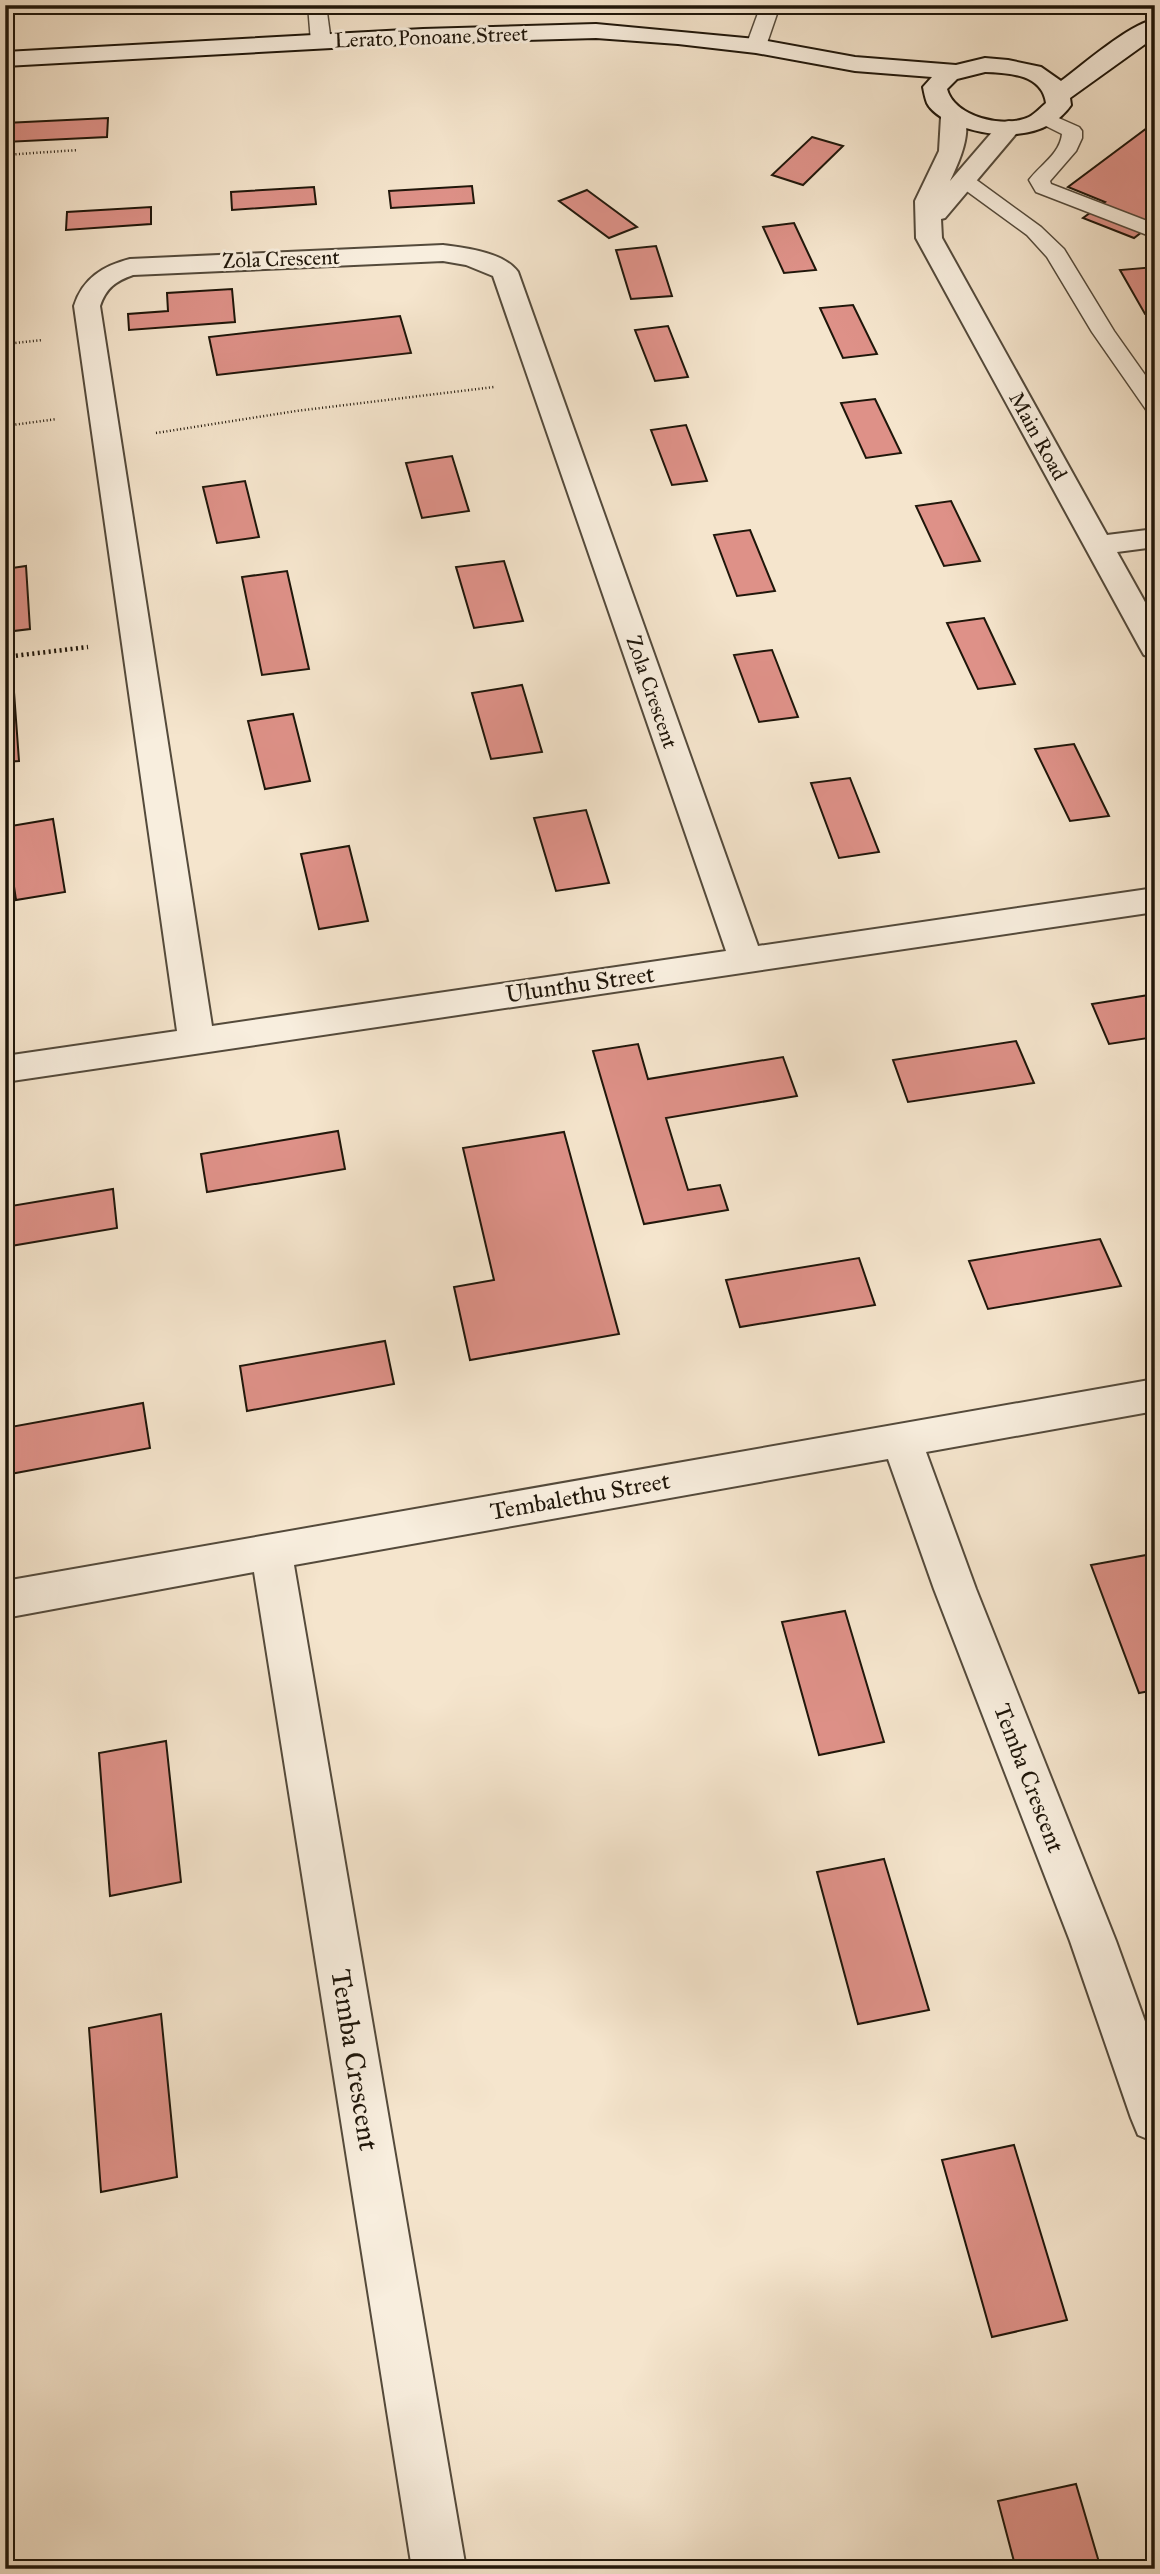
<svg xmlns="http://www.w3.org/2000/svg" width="1160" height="2574" viewBox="0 0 1160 2574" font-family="'IM FELL Great Primer',serif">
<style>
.building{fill:#de9188;stroke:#1f160a;stroke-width:2}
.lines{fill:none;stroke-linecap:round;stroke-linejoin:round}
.lane-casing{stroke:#544a3b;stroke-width:3}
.street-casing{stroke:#544a3b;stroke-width:4}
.secondary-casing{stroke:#1f160a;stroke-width:4}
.path-far1{stroke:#1f160a;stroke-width:2.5;stroke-dasharray:1 2.5;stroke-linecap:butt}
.path{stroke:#1f160a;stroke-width:4.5;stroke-dasharray:2 3.5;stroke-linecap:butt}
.lane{fill:#f8eede;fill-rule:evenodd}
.street{fill:#f8eede;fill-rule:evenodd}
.secondary{fill:#f8eede;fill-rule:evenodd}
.labels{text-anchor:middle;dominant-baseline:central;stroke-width:6;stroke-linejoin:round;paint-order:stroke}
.far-street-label{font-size:21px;fill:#1f160a;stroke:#f8eede}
.street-label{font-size:24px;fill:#1f160a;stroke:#f8eede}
.near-street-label{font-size:28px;fill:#1f160a;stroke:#f8eede}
</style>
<rect width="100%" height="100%" fill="#f5e5cd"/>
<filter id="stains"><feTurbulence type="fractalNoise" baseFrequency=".00286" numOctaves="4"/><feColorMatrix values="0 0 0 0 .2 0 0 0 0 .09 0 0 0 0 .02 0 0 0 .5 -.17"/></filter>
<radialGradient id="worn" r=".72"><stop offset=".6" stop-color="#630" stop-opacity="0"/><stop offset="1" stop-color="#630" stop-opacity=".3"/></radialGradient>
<g class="building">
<path d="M108 118 107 137 5 142V123Z"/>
<path d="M1155 122V222L1134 238 1083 218 1105 202 1068 187Z"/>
<path d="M812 137 843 146 803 185 772 175Z"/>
<path d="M472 186 474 203 391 208 389 191Z"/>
<path d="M314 187 316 204 232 210 231 192Z"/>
<path d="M587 190 637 227 609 238 559 201Z"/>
<path d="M151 207V224L66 230 67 212Z"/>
<path d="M794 223 816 270 784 273 763 227Z"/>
<path d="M656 246 672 296 631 299 616 250Z"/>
<path d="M1155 267V312L1145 314 1120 270Z"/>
<path d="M232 289 235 322 129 330 128 314 168 311 167 293Z"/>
<path d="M853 305 877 354 843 358 820 308Z"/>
<path d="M400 316 411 353 217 375 209 337Z"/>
<path d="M668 326 688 377 655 381 635 330Z"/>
<path d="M875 399 901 453 866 458 841 403Z"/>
<path d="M686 425 707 481 672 485 651 430Z"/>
<path d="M452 456 469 511 422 518 406 463Z"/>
<path d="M245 481 259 537 217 543 203 487Z"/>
<path d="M951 501 980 561 944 566 916 506Z"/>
<path d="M750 530 775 591 737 596 714 535Z"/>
<path d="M504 561 523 621 474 628 456 567Z"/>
<path d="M26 566 30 629 5 632V569Z"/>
<path d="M287 571 309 669 262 675 242 577Z"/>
<path d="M984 618 1015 684 978 689 947 623Z"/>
<path d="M772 650 798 717 759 722 734 655Z"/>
<path d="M522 685 542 752 491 759 472 693Z"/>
<path d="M14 692 19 761 5 762V693Z"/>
<path d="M293 714 310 781 265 789 248 721Z"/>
<path d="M1074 744 1109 816 1070 821 1035 749Z"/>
<path d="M850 778 879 852 839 858 811 783Z"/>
<path d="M586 810 609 883 556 891 534 818Z"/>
<path d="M53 819 65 892 16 900 5 827Z"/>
<path d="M349 846 368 921 319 929 301 854Z"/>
<path d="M1155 994V1037L1109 1044 1092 1004Z"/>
<path d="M1016 1041 1034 1083 908 1102 893 1060Z"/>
<path d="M638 1044 648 1079 783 1057 797 1096 666 1118 688 1190 720 1185 728 1210 644 1224 593 1051Z"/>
<path d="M338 1131 345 1169 207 1192 201 1154Z"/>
<path d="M564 1132 619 1334 470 1360 454 1287 494 1280 463 1148Z"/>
<path d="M113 1189 117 1228 5 1247V1207Z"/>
<path d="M1100 1239 1121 1286 988 1309 969 1261Z"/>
<path d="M859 1258 875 1305 740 1327 726 1280Z"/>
<path d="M385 1341 394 1384 247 1411 240 1366Z"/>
<path d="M143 1403 150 1448 5 1475V1428Z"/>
<path d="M1152 1554 1155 1562V1690L1139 1693 1091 1565Z"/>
<path d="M845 1611 884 1742 819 1755 782 1622Z"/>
<path d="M166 1741 181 1882 110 1896 99 1753Z"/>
<path d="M884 1859 929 2010 858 2024 817 1872Z"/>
<path d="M161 2014 177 2177 101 2192 89 2028Z"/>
<path d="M1014 2145 1067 2320 992 2337 942 2160Z"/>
<path d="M1076 2484 1101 2569H1016L998 2501Z"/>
</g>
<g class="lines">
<g class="lane-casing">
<g id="lane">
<path d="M308 5H326L331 42 328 46 321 48 311 42Z"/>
<path d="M761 5H780L766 46 756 52 746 46Z"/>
<path d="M1045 112 1079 127 1082 131V138L1076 151 1050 181 1051 184 1155 224V238L1036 192 1029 180C1040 165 1060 154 1062 134L1038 122 1035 118 1038 114Z"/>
<path d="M964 174 971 176 1041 227 1064 249 1114 331 1155 389V413L1147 411 1092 332 1047 257 1027 235 957 184 954 180 957 176Z"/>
</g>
</g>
<g class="street-casing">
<g id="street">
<path d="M953 110 962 112C974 130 958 164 950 181L1000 123 1009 121 1018 123 1021 128 945 218 941 219 942 238 1107 535 1155 529V547L1117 552 1155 620V658L1144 655 1140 648 916 238 915 201 939 151 941 117 944 112Z"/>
<path d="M443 245C465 248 504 252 518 272L758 946 1155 888V912L5 1082V1056L177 1031 74 306C83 278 103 266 130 259ZM443 261 466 265 493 276 726 951 212 1026 100 306C106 288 116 281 133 275Z"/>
<path d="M1155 1379V1411L926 1452 976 1589 1116 1941 1155 2049V2142L1138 2135 1131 2118 1070 1941 934 1589 888 1459 294 1565 466 2569H412L254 1572 5 1618V1581Z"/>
</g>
</g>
<g class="secondary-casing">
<path id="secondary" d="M1155 19V37L1070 98 1071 105C1046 141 994 139 957 125 947 121 932 113 927 103 925 98 924 92 923 87L932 77 855 71 756 53 678 44 596 38 423 43 5 66V52L423 29 596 24 756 39 855 57 956 65 985 58 1008 60 1041 67 1061 81C1085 63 1127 26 1155 19ZM985 72C1009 73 1042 74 1046 103 1041 107 1035 114 1029 117 1004 129 954 117 947 89L957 79Z"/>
</g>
<g class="path-far1">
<path d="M5 155 78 150"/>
<path d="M5 344 43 340"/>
<path d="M5 426 57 419"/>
<path d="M156 433 296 411 494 387"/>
</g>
<path class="path" d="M5 657 88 647"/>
<use href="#lane" class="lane"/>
<use href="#street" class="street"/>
<use href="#secondary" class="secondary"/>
</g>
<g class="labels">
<g class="far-street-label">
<text transform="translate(431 37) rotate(-2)">Lerato Ponoane Street</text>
<text transform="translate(281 259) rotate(-2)">Zola Crescent</text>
<text transform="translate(1038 436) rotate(61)">Main Road</text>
<text transform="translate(652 692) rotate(71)">Zola Crescent</text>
</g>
<g class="street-label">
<text transform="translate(580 984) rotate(-8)">Ulunthu Street</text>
<text transform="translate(580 1496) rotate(-10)">Tembalethu Street</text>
<text transform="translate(1029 1778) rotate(69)">Temba Crescent</text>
</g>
<g class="near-street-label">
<text transform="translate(355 2060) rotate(81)">Temba Crescent</text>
</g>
</g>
<rect width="1160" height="2574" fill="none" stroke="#f5e5cd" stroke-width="28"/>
<rect x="7" y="7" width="1146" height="2560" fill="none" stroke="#1f160a" stroke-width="3.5"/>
<rect x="14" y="14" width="1132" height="2546" fill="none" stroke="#1f160a" stroke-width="2"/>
<rect width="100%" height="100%" filter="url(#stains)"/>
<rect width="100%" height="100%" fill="url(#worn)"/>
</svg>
